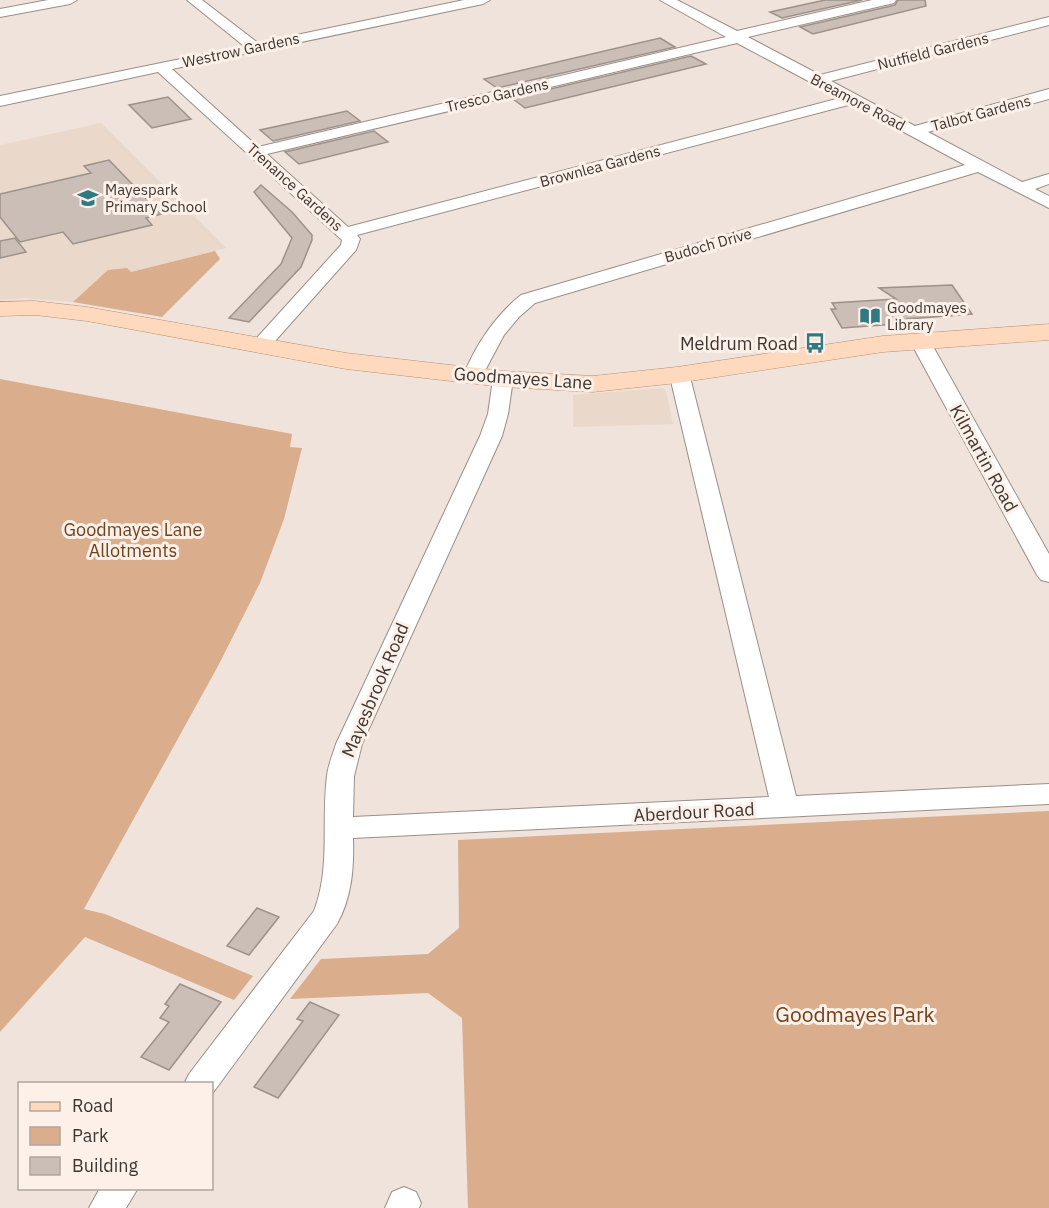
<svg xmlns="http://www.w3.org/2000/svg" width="1049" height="1208" viewBox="0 0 1049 1208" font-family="'IBM Plex Sans',sans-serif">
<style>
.built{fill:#ead8ca}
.green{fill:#daad8d}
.building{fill:#cabeb6;stroke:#9d928a;stroke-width:1.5}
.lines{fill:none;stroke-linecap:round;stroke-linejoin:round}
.minor-casing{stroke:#9a8f87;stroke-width:2}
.major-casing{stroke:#b98f70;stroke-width:1}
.minor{fill:#fff;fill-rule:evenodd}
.major{fill:#fed9be;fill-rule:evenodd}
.labels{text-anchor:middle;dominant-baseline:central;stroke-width:6;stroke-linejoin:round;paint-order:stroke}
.far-street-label{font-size:15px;fill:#3b3632;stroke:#fdf0e8}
.far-poi-label{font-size:15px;fill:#3b3632;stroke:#fdf0e8;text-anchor:start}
.poi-label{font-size:18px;fill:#3b3632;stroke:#fdf0e8;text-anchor:end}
.street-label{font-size:18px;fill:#3b3632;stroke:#fdf0e8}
.park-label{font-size:18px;fill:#71411a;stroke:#fdf0e8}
.near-park-label{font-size:21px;fill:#71411a;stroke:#fdf0e8}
</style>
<rect width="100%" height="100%" fill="#efe3db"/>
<g class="built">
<path d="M101 123 226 248 131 272 108 270 73 302 24 298 0 300V145Z"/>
<path d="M662 388 666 391 673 424 573 427V395Z"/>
</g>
<g class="green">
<path d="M215 251 220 259 162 317 73 302 108 270 127 268 131 272Z"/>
<path d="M0 379 292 434 290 447 302 448 284 519 260 583 218 666 84 909 105 914 253 976 234 1000 85 937 0 1032Z"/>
<path d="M1049 811V1208H468L462 1018 428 993 290 999 321 959 428 954 459 928 458 840Z"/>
</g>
<g class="building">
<path d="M825 0H862L782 18 770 12Z"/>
<path d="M898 0H925L926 6 813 34 800 27 895 5Z"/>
<path d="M660 38 675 47 497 88 484 79Z"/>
<path d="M691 56 706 64 525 108 512 98Z"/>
<path d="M168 97 191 119 152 128 129 105Z"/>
<path d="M347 111 360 121 273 141 260 130Z"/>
<path d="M374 131 388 142 299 164 285 152Z"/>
<path d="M109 160 161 214 146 218 152 225 73 244 63 232 20 242 0 217V194L91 173 84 166Z"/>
<path d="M261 185 292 212 312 235V240L301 267 249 322 229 318 281 264 292 238 254 192Z"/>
<path d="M15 238 26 252 0 258V241Z"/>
<path d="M952 285 972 314 907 319 909 323 842 328 831 309H836L832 303 896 299 879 288Z"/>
<path d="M257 908 279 917 249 955 227 946Z"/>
<path d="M180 984 221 1002 169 1070 141 1057 169 1022 160 1018 169 1006 165 1004Z"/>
<path d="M310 1002 339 1015 278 1098 254 1087 303 1021 297 1019Z"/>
</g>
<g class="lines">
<g class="minor-casing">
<g id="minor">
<path d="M48 0H77L70 4 0 17V9Z"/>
<path d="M187 0H202L258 43 464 0H490L483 4 172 69 258 147 726 37 660 0H677L737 31 872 0H896L894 3 748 37 820 75 1049 17V25L831 81 915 126 1049 89V99L928 132 1022 182 1049 174V184L1035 189 1049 196V208L978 172 535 303 519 317 504 335 481 378H467L464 374C476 344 496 315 521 295L965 165 852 104 357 235 360 239 356 250 268 349H254L251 345 254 341 341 245 342 240 158 72 0 106V96L244 46ZM737 43 840 98 348 227 267 154Z"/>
<path d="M920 335 927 337 930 341 1049 554V582L1041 580 1037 575 910 341 913 337Z"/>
<path d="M677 369 684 371 691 381 796 796 1049 784V804L353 838C354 867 352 897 337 924L212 1094V1084H184L189 1074 314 911C331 867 321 822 327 776 328 765 333 754 336 744L480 436 488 414 493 379 496 375H510L513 379 508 414 502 436 362 744 354 776 353 817 769 797 671 381 667 375 670 371Z"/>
<path d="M404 1187 416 1192 421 1203 419 1208H385L392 1192Z"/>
<path d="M100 1188H138L126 1208H89Z"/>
</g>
</g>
<g class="major-casing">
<path id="major" d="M35 301 87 307 346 353 503 371 593 376 677 367 883 336 1049 324V340L883 352 677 383 593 392 503 387 346 369 87 321 35 315 0 316V302Z"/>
</g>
<use href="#minor" class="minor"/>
<use href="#major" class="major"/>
</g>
<defs>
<g id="school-bare" transform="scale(1.62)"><path d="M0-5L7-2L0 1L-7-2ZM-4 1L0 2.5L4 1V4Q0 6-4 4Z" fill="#307980" stroke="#fdf0e8" stroke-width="2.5" paint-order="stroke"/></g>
<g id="library-bare" transform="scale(1.62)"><path d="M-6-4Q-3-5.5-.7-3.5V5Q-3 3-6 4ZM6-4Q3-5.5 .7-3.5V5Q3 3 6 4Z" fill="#307980" stroke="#fdf0e8" stroke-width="2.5" paint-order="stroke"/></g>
<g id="bus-bare" transform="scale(1.62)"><path d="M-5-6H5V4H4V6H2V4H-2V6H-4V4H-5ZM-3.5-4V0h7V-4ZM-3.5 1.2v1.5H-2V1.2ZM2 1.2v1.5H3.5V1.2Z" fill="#307980" stroke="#fdf0e8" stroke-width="2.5" paint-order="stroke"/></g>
</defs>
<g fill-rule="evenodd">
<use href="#school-bare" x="88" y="198"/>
<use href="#library-bare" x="870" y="316"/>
<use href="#bus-bare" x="815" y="343"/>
</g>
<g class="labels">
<g class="far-street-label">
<text transform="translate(241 50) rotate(-12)">Westrow Gardens</text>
<text transform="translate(933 51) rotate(-14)">Nutfield Gardens</text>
<text transform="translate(497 95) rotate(-13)">Tresco Gardens</text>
<text transform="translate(858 102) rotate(28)">Breamore Road</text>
<text transform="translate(981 113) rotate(-15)">Talbot Gardens</text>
<text transform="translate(600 166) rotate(-15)">Brownlea Gardens</text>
<text transform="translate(295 187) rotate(42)">Trenance Gardens</text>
<text transform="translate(708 245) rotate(-16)">Budoch Drive</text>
</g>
<g class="far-poi-label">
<text x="105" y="189">Mayespark<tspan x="105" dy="17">Primary School</tspan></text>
<text x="887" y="307">Goodmayes<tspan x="887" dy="17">Library</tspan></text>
</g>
<g class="poi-label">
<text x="798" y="343">Meldrum Road</text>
</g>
<g class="street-label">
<text transform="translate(523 378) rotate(4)">Goodmayes Lane</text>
<text transform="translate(984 458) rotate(61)">Kilmartin Road</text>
<text transform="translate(375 690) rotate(-67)">Mayesbrook Road</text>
<text transform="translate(694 812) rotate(-3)">Aberdour Road</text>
</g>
<g class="park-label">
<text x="133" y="529">Goodmayes Lane<tspan x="133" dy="21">Allotments</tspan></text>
</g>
<g class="near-park-label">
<text x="855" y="1014">Goodmayes Park</text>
</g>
</g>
<rect x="18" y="1082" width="195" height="108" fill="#fdf0e8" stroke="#afa69f" stroke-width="1.5"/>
<rect x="30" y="1102" width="30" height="9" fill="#fed9be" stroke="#afa69f" stroke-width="1.5"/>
<text x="72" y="1112" font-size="18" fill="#3b3632">Road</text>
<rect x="30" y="1127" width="30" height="18" fill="#daad8d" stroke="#afa69f" stroke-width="1.5"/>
<text x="72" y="1142" font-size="18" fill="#3b3632">Park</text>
<rect x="30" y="1157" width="30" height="18" fill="#cabeb6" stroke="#afa69f" stroke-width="1.5"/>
<text x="72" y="1172" font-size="18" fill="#3b3632">Building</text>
</svg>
